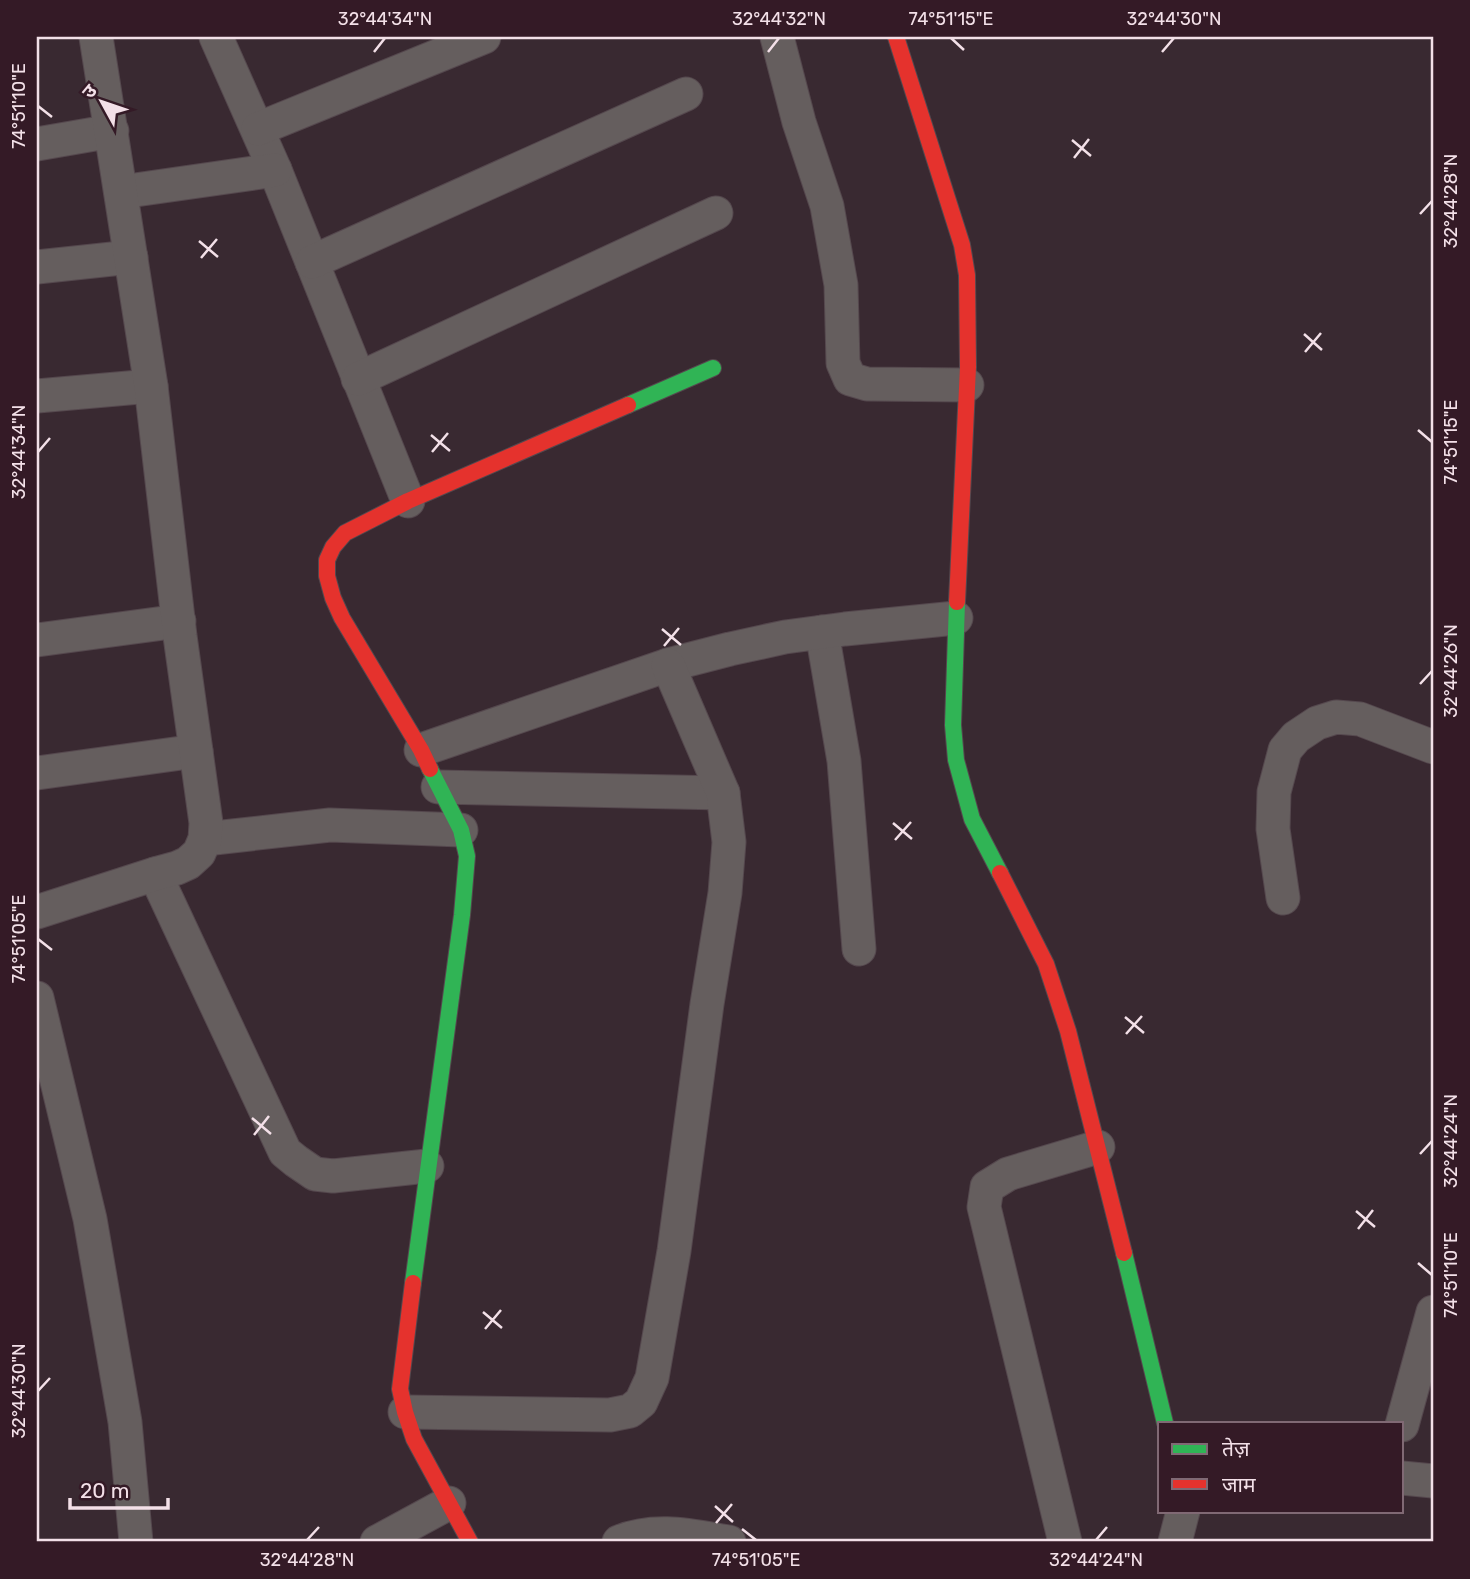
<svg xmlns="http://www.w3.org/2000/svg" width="1470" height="1579" viewBox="0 0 1470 1579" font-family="Rubik,'Noto Sans Devanagari',sans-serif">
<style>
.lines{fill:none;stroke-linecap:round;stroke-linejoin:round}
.street-casing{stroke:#55484e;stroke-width:35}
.fast-casing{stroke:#55484e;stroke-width:18}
.jam-casing{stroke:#55484e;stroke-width:18}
.street{stroke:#655e5e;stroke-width:33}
.fast{stroke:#30b455;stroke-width:16}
.jam{stroke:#e5322d;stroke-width:16}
.ticks{fill:none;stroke:#f3e0e8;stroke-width:2.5}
.neatline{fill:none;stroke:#f3e0e8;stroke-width:2.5}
.ticks-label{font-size:18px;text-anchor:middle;fill:#f3e0e8}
</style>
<rect width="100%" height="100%" fill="#392931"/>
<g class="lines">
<g class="street-casing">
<g id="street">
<path d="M216 37 275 170 408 501"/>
<path d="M777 37 799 122 827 206 841 285 843 363 850 379 867 384 967 385"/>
<path d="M258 129 484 37"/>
<path d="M37 144 112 131"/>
<path d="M121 192 275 170"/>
<path d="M312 262 686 94"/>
<path d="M37 267 131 257"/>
<path d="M358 379 716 213"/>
<path d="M37 396 151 386"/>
<path d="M822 632 844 761 859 949"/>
<path d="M37 640 179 621"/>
<path d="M421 750 668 665 730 649 785 637 845 629 956 618"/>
<path d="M37 773 196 751"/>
<path d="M438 787 723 793"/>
<path d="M205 839 330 825 461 830"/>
<path d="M155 874 285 1152 296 1161 315 1174 333 1176 427 1166"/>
<path d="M1283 898 1273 829 1274 792 1285 750 1296 737 1317 723 1336 717 1360 719 1433 747"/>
<path d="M37 912 155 874 177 868 188 863 199 853 205 839 206 823 180 636 151 386 96 37"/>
<path d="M37 998 90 1219 125 1422 136 1542"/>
<path d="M405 1412 610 1415 630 1411 641 1402 652 1378 674 1251 707 1004 725 893 729 842 723 793 668 665"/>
<path d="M1402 1425 1433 1312"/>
<path d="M1402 1478 1433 1481"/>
<path d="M377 1542 449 1503"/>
<path d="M619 1542C655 1527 692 1536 729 1542"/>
<path d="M1065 1542 984 1207 987 1187 1008 1174 1098 1147"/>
<path d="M1175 1542 1183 1511"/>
</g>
</g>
<g class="fast-casing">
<g id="fast">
<path d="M628 405 713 368"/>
<path d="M957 602 953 725 956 760 972 819 1000 873"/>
<path d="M1124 1253 1165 1423"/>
<path d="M413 1283 462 915 467 856 461 830 430 769"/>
</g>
</g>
<g class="jam-casing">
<g id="jam">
<path d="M896 37 962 245 967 275 968 367 957 602"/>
<path d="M430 769 421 750 342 618 333 598 327 576V560L333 547 345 533 408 501 628 405"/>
<path d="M1000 873 1046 964 1068 1031 1124 1253"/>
<path d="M413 1283 400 1389 405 1412 414 1439 470 1542"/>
</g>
</g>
<use href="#street" class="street"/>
<use href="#fast" class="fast"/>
<use href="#jam" class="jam"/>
</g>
<path class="ticks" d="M951 38 964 50M374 52 385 38M768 52 779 38M1162 52 1174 38M38 106 52 117M1072 140 1091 156M1074 158 1089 139M1420 214 1432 201M199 241 218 257M201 258 217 239M1304 334 1322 350M1305 352 1321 333M1418 430 1432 442M431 435 450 451M38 452 50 438M432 452 448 433M662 629 681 645M664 646 679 628M1420 684 1432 671M893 823 912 839M895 840 911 822M38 939 52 950M1125 1017 1144 1033M1126 1034 1142 1016M252 1118 271 1134M254 1135 269 1116M1420 1154 1432 1141M1356 1211 1375 1227M1358 1229 1373 1210M1418 1263 1432 1275M483 1312 502 1328M485 1329 501 1310M38 1391 50 1378M715 1506 733 1522M716 1523 732 1504M742 1529 756 1540M307 1540 319 1527M1096 1540 1107 1527"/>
<rect width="1470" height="1579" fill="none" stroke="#341a26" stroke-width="77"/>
<rect x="1158" y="1422" width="245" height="91" fill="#341a26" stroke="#806974" stroke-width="2"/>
<rect x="1172" y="1444" width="35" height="10" fill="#30b455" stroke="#806974" stroke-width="2"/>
<text x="1222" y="1456" font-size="21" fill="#f3e0e8">तेज़</text>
<rect x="1172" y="1479" width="35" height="10" fill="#e5322d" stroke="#806974" stroke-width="2"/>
<text x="1222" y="1492" font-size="21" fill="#f3e0e8">जाम</text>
<g transform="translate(102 102) rotate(310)" stroke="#341a26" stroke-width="5" paint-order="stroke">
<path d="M0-5L12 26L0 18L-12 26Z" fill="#f3e0e8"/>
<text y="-10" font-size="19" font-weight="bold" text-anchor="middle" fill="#f3e0e8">उ</text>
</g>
<path d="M70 1498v10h98v-10" fill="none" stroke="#f3e0e8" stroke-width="3.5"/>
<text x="80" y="1498" font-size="21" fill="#f3e0e8" stroke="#341a26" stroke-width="5" paint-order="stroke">20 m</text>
<rect x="38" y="38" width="1394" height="1502" class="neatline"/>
<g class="ticks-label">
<text x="385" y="25">32°44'34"N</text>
<text x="779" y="25">32°44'32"N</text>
<text x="951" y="25">74°51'15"E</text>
<text x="1174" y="25">32°44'30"N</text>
<text transform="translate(19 106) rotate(-90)" y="6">74°51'10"E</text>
<text transform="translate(1451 201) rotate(-90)" y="6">32°44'28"N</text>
<text transform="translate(1451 442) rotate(-90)" y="6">74°51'15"E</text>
<text transform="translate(19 452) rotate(-90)" y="6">32°44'34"N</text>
<text transform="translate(1451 671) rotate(-90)" y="6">32°44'26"N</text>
<text transform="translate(19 939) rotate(-90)" y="6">74°51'05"E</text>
<text transform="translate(1451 1141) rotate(-90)" y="6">32°44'24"N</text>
<text transform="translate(1451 1275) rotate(-90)" y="6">74°51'10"E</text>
<text transform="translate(19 1391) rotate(-90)" y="6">32°44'30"N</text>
<text x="307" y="1566">32°44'28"N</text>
<text x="756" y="1566">74°51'05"E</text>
<text x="1096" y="1566">32°44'24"N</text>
</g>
</svg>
